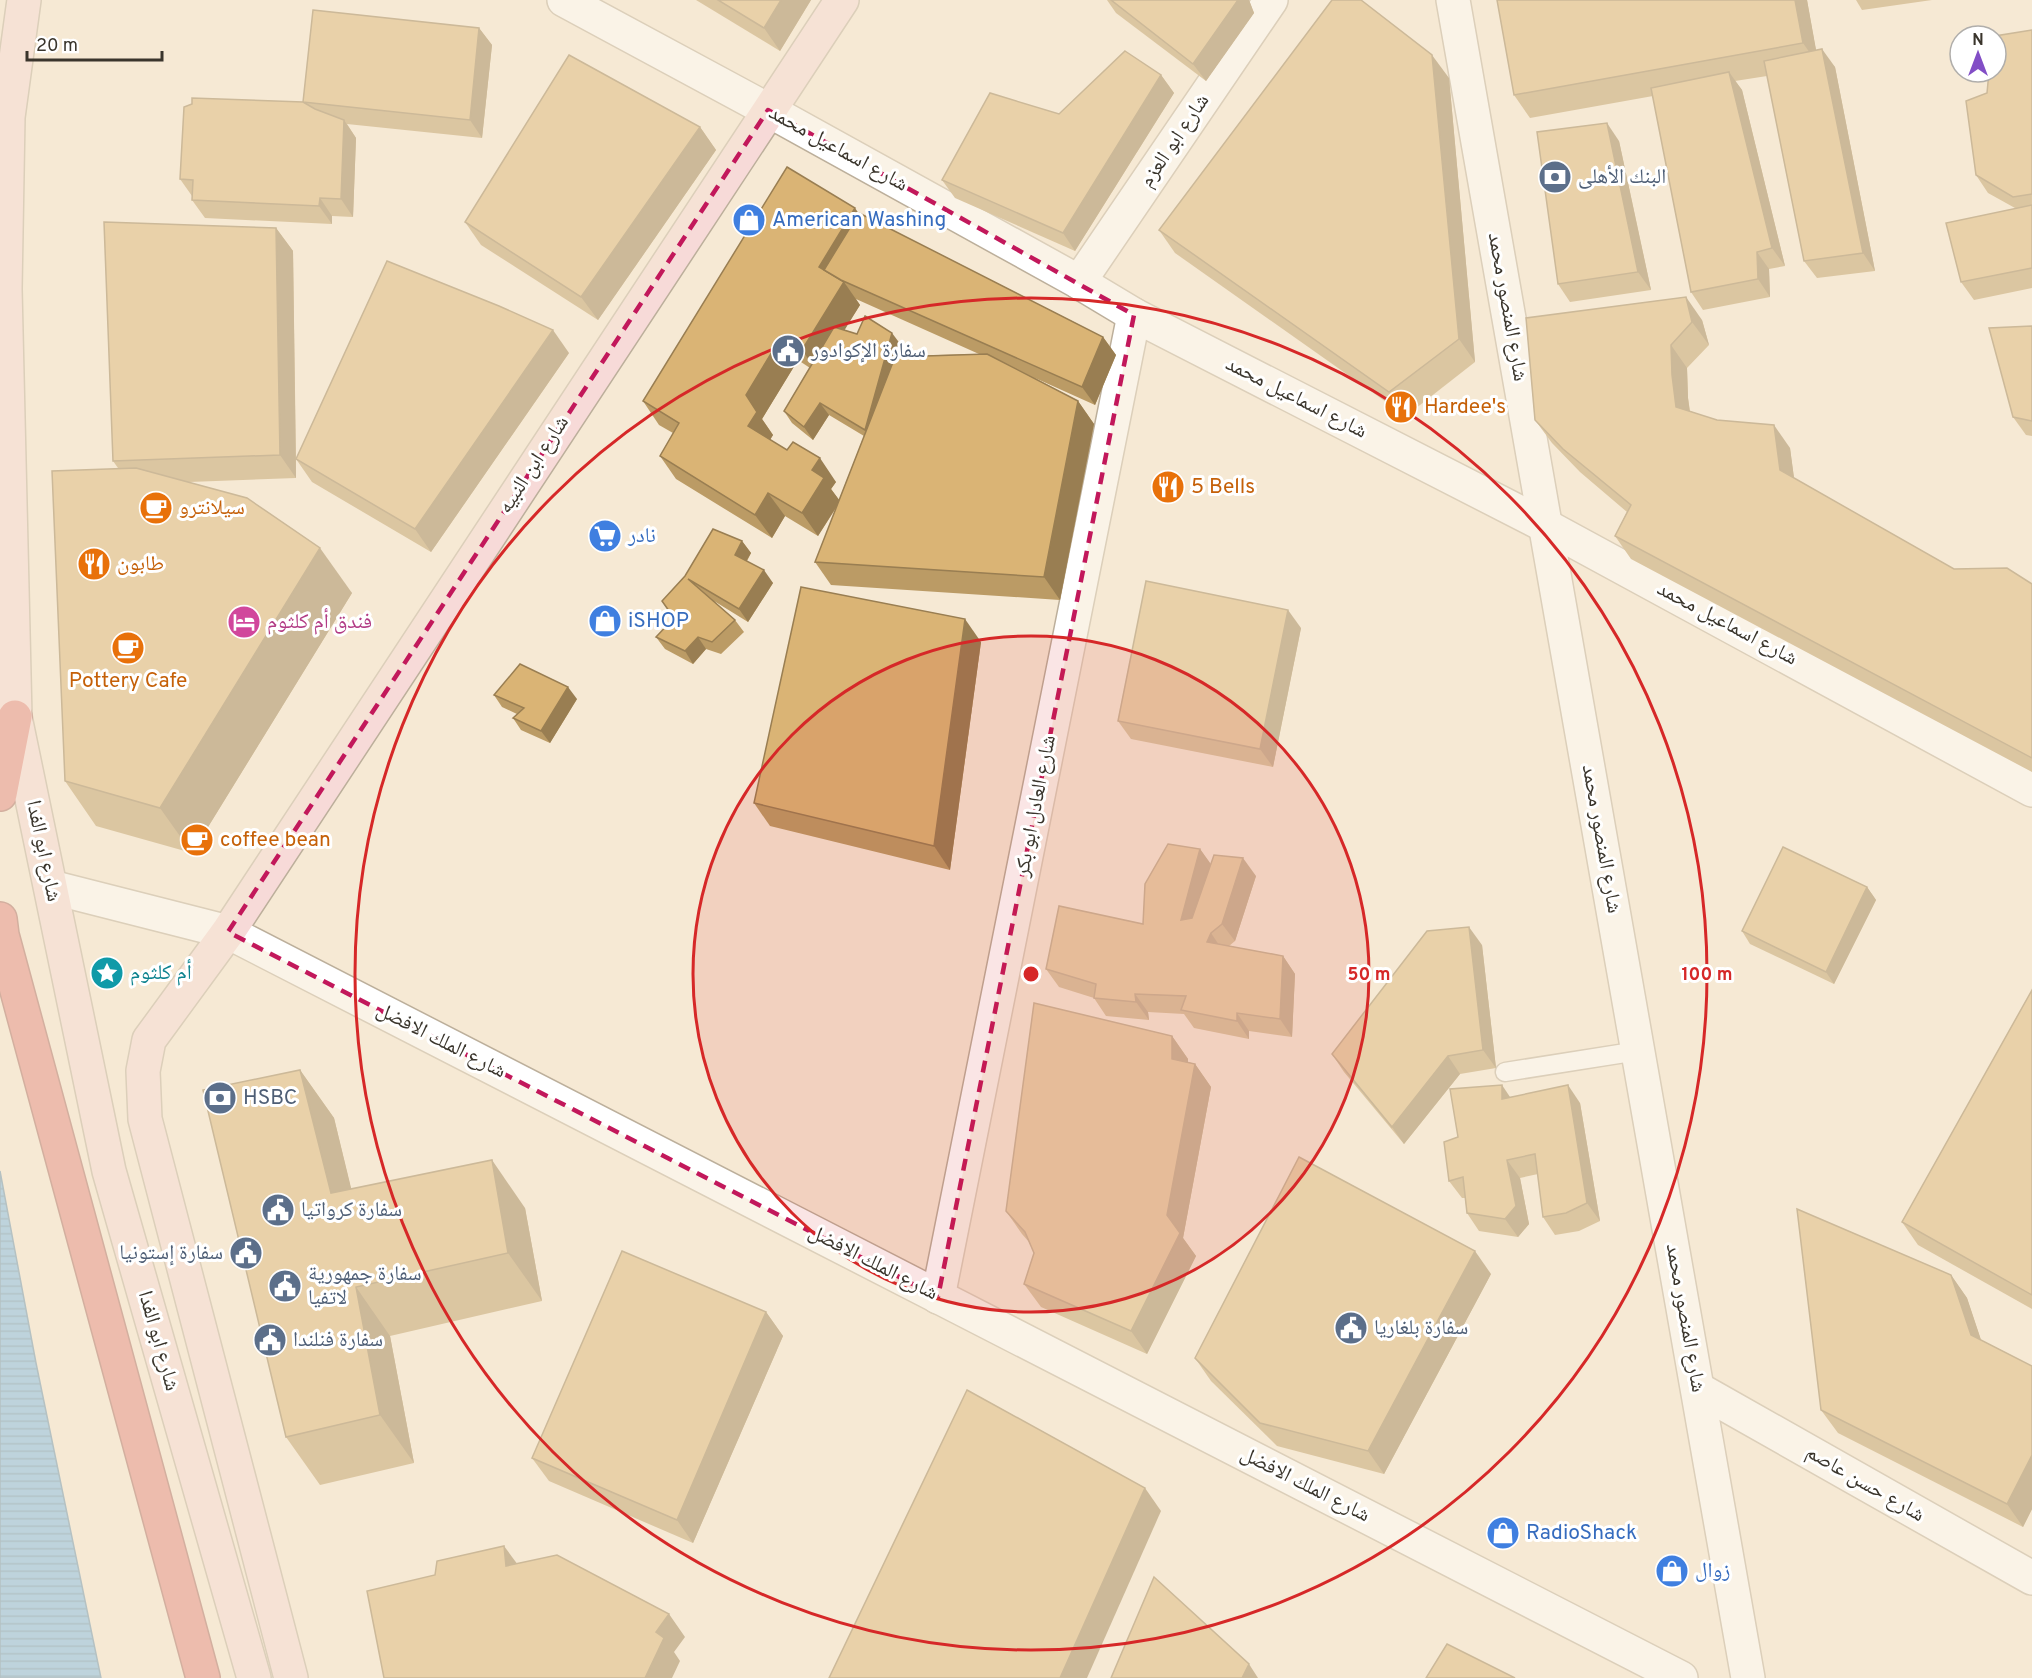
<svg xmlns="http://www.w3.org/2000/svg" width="2032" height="1678" viewBox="0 0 2032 1678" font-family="Overpass,'Noto Naskh Arabic',sans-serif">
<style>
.water{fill:url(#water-rules);stroke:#6791ae;stroke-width:1.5}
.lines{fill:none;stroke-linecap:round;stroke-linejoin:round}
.lane-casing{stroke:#bcaf9b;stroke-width:21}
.street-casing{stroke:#bcaf9b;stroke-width:36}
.secondary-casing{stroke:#bcaf9b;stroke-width:36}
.highway-casing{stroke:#a86961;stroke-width:36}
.lane{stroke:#fff;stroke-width:18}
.street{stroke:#fff;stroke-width:33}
.secondary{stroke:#f7dad8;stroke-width:33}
.highway{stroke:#e3857e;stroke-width:33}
.wall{fill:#bb9b65;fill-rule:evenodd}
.shaded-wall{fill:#997e52}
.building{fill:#dab475;stroke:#997e52;stroke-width:1.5}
.marked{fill:none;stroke:#c2185b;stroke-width:4.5;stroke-dasharray:12 8;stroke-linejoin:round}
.ring{fill:none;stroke:#d62828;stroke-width:3}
.labels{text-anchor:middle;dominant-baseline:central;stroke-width:6;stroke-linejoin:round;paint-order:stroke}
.street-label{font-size:21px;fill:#3a352c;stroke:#fff}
.service-label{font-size:21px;fill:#4e5e75;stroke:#fff;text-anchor:start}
.shop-label{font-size:21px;fill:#366cbe;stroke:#fff;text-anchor:start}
.food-label{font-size:21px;fill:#c56008;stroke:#fff;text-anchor:start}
.hotel-label{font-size:21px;fill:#b23c85;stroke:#fff;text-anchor:start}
.culture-label{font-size:21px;fill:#0d838f;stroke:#fff;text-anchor:start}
.centre{fill:#d62828;stroke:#fff;stroke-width:3}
.ring-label{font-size:18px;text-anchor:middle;font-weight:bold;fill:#d62828;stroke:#fff;stroke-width:6;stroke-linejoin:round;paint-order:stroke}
</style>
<defs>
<pattern id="water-rules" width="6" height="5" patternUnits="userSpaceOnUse" patternTransform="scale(1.5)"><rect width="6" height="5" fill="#7ab9e6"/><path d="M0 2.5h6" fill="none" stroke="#6597bb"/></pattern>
</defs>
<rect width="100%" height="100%" fill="#f6e9d4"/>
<path class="water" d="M0 1171 36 1363 101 1678H0Z"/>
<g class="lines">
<g class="lane-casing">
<path id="lane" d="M1505 1072 1638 1051"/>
</g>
<g class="street-casing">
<g id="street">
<path d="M564 0 768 110 1079 282 1134 315 1546 526 2032 790"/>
<path d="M1453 0 1748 1678"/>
<path d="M1079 282 1271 0"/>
<path d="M51 887 228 932 1681 1678"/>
<path d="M938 1297 1134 315"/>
<path d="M1698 1389 2032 1578"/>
</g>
</g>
<g class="secondary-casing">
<g id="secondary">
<path d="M24 0 8 117 5 289 15 717 109 1171 254 1678"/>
<path d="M291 1678 145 1119 143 1071 149 1040 228 932 842 0"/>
</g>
</g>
<g class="highway-casing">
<g id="highway">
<path d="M0 794 15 717"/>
<path d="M0 919 2 935 203 1678"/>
</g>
</g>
<use href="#lane" class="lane"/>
<use href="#street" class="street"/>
<use href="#secondary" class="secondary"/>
<use href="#highway" class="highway"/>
</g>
<g class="wall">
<path d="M696 0H811L780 51Z"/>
<path d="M1107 0H1249L1254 13 1206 81 1116 13Z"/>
<path d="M1807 0 1816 51 1835 67 1875 271 1817 278 1804 261 1767 76 1735 81 1742 90 1785 266 1769 269 1770 297 1703 310 1691 292 1653 96 1530 118 1514 95Z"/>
<path d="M1856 0H1932L1862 10Z"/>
<path d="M479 28 492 45 482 138 347 124 356 138 353 217 332 216V224L205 218 192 200V196L180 179 303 102Z"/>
<path d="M2032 30V288L1974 300 1961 282 2015 208 1988 193 1976 175 1987 93Z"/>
<path d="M1161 75 1174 93 1075 251 955 198 942 180Z"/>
<path d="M1449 78 1475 362 1406 416 1175 253 1159 230Z"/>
<path d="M700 127 716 150 598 320 481 245 465 222Z"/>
<path d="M1619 141 1651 290 1570 302 1558 284Z"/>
<path d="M859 213 1103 337 1116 355 1095 405 1035 378 1078 401 1094 424 1060 600 831 585 815 562 838 505 818 536 785 516 772 538 676 479 660 456 673 433 659 425 643 401ZM856 299 979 354 897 356 901 345 857 334 844 330 860 305ZM798 360 810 368 784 411 792 423 813 440 829 415 864 436 839 500 831 489 836 482 770 440 773 435 762 419Z"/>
<path d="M276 228 293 251 296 459 569 353 431 552 312 482 296 459V478L189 482 352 593 192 853 96 826 65 781 118 468 113 461Z"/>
<path d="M1526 318 1702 320 1709 345 1687 368 1688 398 1690 411 1790 448 1794 478 1954 569 2032 584V772L1631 559 1615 536 1627 512 1580 472 1552 443 1535 420Z"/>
<path d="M2032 326V436L2026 435 2013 417Z"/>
<path d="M742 541 751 553 747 561 773 583 748 622 714 601 735 620 744 632 721 654 706 649 693 664 665 649 656 637 674 618 662 601Z"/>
<path d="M1301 628 1273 767 1131 739 1118 721Z"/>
<path d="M981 642 950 870 770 826 754 803Z"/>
<path d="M494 695 577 699 550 743 521 730 513 718 517 714 502 707Z"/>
<path d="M1200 849 1211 865 1256 876 1235 941 1229 946 1283 956 1295 974 1292 1037 1249 1031V1039L1194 1028 1184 1014 1148 1012 1149 1020 1106 1016 1094 998 1059 987 1046 969 1143 924Z"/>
<path d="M1867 887 1876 900 1834 984 1750 944 1742 931Z"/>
<path d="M1482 945 1496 1068 1460 1074 1404 1144 1344 1072 1332 1054Z"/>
<path d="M2032 990V1309L1918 1245 1902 1222Z"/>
<path d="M1172 1036 1188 1059V1062L1195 1064 1211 1087 1183 1238 1196 1256 1147 1354 1041 1307 1024 1284 1034 1253 1029 1242 1022 1234 1006 1211Z"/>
<path d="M300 1070 334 1118 351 1189 525 1208 542 1301 390 1336 414 1463 320 1485 286 1437Z"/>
<path d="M1510 1097 1580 1103 1600 1221 1579 1231 1555 1235 1543 1217 1538 1174 1520 1178 1529 1224 1518 1237 1479 1231 1467 1213 1465 1198H1462L1449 1181 1458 1137Z"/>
<path d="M1491 1274 1384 1474 1277 1446 1211 1381 1195 1358Z"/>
<path d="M1951 1275 1967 1298 1981 1340 2032 1366V1509L2023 1527 1838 1433 1821 1410Z"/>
<path d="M766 1312 783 1336 693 1543 549 1481 532 1458Z"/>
</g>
<g class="shaded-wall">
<path d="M781 0H811L780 51 764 28Z"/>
<path d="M1238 0H1249L1254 13 1206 81 1193 64Z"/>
<path d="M1795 0H1807L1819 66 1803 43Z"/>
<path d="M479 28 492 45 482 138 470 120Z"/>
<path d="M1822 49 1835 67 1875 271 1863 253Z"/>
<path d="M1432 55 1449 78 1475 362 1459 339Z"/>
<path d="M1729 72 1742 90 1785 266 1772 248Z"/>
<path d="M1161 75 1174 93 1075 251 1063 233Z"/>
<path d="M344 120 356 138 353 217 341 199Z"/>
<path d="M1607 123 1619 141 1651 290 1638 272Z"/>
<path d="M700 127 716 150 598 320 581 297Z"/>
<path d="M320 198 332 216V224L319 206Z"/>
<path d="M855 208 871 231 841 280 819 267Z"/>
<path d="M276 228 293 251 296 478 280 455Z"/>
<path d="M1757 252 1769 269 1770 297 1758 279Z"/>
<path d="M844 282 860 305 818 373 802 350Z"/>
<path d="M1686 297 1702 320 1709 345 1692 322Z"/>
<path d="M553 330 569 353 431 552 415 529Z"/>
<path d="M892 333 901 345 874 442 865 430Z"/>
<path d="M781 337 798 360 762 419 773 435 764 449 748 426 746 395Z"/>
<path d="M1103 337 1116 355 1095 405 1082 387Z"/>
<path d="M1671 345 1687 368 1688 398 1692 430 1676 407 1672 375Z"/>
<path d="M1078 401 1094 424 1060 600 1044 577Z"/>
<path d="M820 403 829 415 813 440 804 427Z"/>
<path d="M1774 425 1790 448 1796 493 1780 470Z"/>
<path d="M820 458 836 482 831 489 840 501 818 536 802 513 812 470Z"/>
<path d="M768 493 785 516 772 538 755 515Z"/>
<path d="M742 541 751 553 743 567 735 555Z"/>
<path d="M320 548 352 593 192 853 160 808Z"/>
<path d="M764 570 773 583 748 622 739 609Z"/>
<path d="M1288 610 1301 628 1273 767 1260 749Z"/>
<path d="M965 619 981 642 950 870 934 846Z"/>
<path d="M698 637 706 649 693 664 685 651Z"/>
<path d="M568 687 577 699 550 743 541 731Z"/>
<path d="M1200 849 1213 867 1194 938 1181 920Z"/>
<path d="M1243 858 1256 876 1235 941 1222 924Z"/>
<path d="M1867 887 1876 900 1834 984 1826 972Z"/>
<path d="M1469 927 1482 945 1496 1068 1483 1050Z"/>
<path d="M1211 933 1223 951 1207 942Z"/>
<path d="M1283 956 1295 974 1292 1037 1280 1019Z"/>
<path d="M1135 994 1148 1012 1149 1020 1136 1002Z"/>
<path d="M1237 1013 1249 1031V1039L1237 1021Z"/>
<path d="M1172 1036 1188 1059V1082L1172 1059Z"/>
<path d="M1448 1056 1460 1074 1404 1144 1392 1127Z"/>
<path d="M1195 1064 1211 1087 1183 1238 1196 1256 1147 1354 1131 1331 1167 1215Z"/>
<path d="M300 1070 334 1118 364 1241 331 1193Z"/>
<path d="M1502 1085 1514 1103 1502 1099Z"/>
<path d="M1568 1085 1580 1103 1600 1221 1587 1203Z"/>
<path d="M492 1160 525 1208 542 1301 508 1253Z"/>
<path d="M1507 1160 1520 1178 1529 1224 1518 1237 1505 1219Z"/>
<path d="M1475 1251 1491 1274 1384 1474 1368 1451Z"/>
<path d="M1951 1275 1967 1298 1987 1358 1971 1335Z"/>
<path d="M356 1287 390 1336 414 1463 380 1415Z"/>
<path d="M766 1312 783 1336 693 1543 677 1520Z"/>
<path d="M2032 1455V1509L2023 1527 2007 1504Z"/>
<path d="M1145 1488 1161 1511 1087 1678H1060Z"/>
<path d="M504 1546 521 1569 506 1566Z"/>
<path d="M669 1614 685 1637 674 1652 680 1661 672 1678H645L656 1632Z"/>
<path d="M1249 1664 1258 1678H1242Z"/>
</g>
<g class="building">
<path d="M718 0H781L764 28Z"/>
<path d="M1111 0H1238L1193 64Z"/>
<path d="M1332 0H1361L1432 55 1459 339 1389 392 1159 230Z"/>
<path d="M1497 0H1795L1803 43 1514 95Z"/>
<path d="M313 10 479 28 470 120 303 102 315 109 344 120 341 199 320 198 319 206 192 200 193 180 180 179 184 107 192 104V98L303 102Z"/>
<path d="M2032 30V194L2013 197 1976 175 1966 101 1987 93 1989 72H1996L1995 36Z"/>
<path d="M1822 49 1863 253 1804 261 1764 61Z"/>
<path d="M1125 51 1161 75 1063 233 942 180 990 93 1059 114Z"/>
<path d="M569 55 700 127 581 297 465 222Z"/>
<path d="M1729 72 1772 248 1757 252 1758 279 1691 292 1651 88Z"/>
<path d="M1607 123 1638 272 1558 284 1537 132Z"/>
<path d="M787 167 855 208 819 267 844 282 802 350 781 337 746 395 757 412 748 426 787 450 793 442 820 458 812 470 824 478 802 513 768 493 755 515 660 456 679 423 643 401Z"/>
<path d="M2032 205V268L1961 282 1946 223Z"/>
<path d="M859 213 1103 337 1082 387 841 280 824 270Z"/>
<path d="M104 222 276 228 280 455 113 461Z"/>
<path d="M387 261 499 306 553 330 415 529 296 459Z"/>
<path d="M1686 297 1692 322 1671 345 1672 375 1676 407 1717 420 1774 425 1780 470 1954 569 2007 568 2032 584V758L1615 536 1631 505 1563 449 1535 420 1526 318Z"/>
<path d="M865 316 892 333 865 430 820 403 804 427 784 411 834 327 857 334Z"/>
<path d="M2032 326V421L2013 417 1989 328Z"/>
<path d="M987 354 1078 401 1044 577 815 562 895 357Z"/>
<path d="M136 468 247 498 320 548 160 808 65 781 52 471Z"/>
<path d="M713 529 742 541 735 555 764 570 739 609 688 579 735 620 712 642 698 637 685 651 656 637 674 618 662 601 685 576Z"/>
<path d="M1146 581 1288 610 1260 749 1118 721Z"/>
<path d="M801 587 965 619 934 846 754 803Z"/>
<path d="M520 664 568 687 541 731 513 718 524 708 494 695Z"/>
<path d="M1168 844 1200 849 1181 920 1192 918 1214 855 1243 858 1222 924 1211 933 1207 942 1283 956 1280 1019 1237 1013V1021L1181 1010 1186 996 1135 994 1136 1002 1094 998 1096 984 1046 969 1059 906 1143 924 1145 884Z"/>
<path d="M1783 847 1867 887 1826 972 1742 931Z"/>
<path d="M1469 927 1483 1050 1448 1056 1392 1127 1332 1054 1427 931Z"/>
<path d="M2032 990V1295L1902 1222Z"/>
<path d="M1034 1003 1172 1036V1059L1195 1064 1167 1215 1180 1233 1131 1331 1024 1284 1034 1253 1025 1232 1006 1211Z"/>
<path d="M300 1070 331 1193 492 1160 508 1253 356 1287 380 1415 286 1437 203 1090Z"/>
<path d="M1502 1085V1099L1568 1085 1587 1203 1566 1213 1543 1217 1535 1154 1507 1160 1516 1206 1505 1219 1467 1213 1463 1177 1449 1181 1444 1142 1458 1137 1450 1089Z"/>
<path d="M1299 1157 1475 1251 1368 1451 1260 1423 1195 1358Z"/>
<path d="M1797 1209 1951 1275 1971 1335 2032 1366V1455L2007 1504 1821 1410Z"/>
<path d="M622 1251 766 1312 677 1520 532 1458Z"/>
<path d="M967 1390 1145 1488 1060 1678H829Z"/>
<path d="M504 1546 506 1566 557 1555 669 1614 656 1632 664 1638 645 1678H384L367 1591 435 1575 437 1561Z"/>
<path d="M1154 1577 1249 1664 1242 1678H1111Z"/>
<path d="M1447 1644 1515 1678H1426Z"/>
</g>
<path d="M0 0H2032V1678H0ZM768 110 1134 315 938 1297 228 932Z" fill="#f6e9d4" fill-opacity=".55" fill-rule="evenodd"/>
<path class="marked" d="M768 110 1134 315 938 1297 228 932Z"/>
<circle cx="1031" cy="974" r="338" fill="#d62828" fill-opacity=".12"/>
<g class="ring">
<circle cx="1031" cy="974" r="338"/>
<circle cx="1031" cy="974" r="676"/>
</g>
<defs>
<g id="bank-disc" transform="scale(1.725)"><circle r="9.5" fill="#5c6f8a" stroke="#fff"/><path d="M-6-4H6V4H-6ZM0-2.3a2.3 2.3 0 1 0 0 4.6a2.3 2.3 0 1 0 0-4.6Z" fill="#fff"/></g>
<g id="shop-disc" transform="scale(1.725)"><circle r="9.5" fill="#3f7fe0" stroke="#fff"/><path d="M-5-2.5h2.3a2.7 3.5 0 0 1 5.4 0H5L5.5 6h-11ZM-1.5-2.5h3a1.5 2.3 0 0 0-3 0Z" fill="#fff"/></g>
<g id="civic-disc" transform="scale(1.725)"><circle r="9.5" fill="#5c6f8a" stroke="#fff"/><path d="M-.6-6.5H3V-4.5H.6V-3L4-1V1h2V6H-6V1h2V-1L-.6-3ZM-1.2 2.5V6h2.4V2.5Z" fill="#fff"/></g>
<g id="restaurant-disc" transform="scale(1.725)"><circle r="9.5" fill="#e8710a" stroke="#fff"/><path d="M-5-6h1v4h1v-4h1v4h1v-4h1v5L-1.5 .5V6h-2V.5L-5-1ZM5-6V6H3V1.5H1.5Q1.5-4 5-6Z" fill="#fff"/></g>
<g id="cafe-disc" transform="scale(1.725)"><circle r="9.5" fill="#e8710a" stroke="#fff"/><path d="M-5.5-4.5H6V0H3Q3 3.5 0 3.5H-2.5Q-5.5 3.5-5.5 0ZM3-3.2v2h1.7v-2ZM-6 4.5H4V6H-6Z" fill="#fff"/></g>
<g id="supermarket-disc" transform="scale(1.725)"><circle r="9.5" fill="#3f7fe0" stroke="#fff"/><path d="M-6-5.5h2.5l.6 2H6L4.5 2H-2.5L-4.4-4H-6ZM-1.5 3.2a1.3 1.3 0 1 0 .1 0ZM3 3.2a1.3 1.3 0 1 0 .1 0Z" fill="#fff"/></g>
<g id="hotel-disc" transform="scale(1.725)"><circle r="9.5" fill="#d1479c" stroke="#fff"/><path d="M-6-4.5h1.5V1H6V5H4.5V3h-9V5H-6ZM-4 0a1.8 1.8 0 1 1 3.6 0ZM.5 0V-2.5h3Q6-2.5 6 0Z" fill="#fff"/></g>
<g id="sight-disc" transform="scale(1.725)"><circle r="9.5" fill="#0f9aa8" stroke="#fff"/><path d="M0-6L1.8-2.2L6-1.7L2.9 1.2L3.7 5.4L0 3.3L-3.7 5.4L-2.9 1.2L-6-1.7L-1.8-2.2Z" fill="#fff"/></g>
</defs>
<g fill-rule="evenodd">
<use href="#bank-disc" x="1555" y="177"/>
<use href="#shop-disc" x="749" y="220"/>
<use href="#civic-disc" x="788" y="351"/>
<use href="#restaurant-disc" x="1401" y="407"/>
<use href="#restaurant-disc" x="1168" y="487"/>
<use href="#cafe-disc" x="156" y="508"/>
<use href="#supermarket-disc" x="605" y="536"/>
<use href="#restaurant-disc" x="94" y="564"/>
<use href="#shop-disc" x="605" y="621"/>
<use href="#hotel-disc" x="244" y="622"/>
<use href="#cafe-disc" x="128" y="648"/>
<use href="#cafe-disc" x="197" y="840"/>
<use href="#sight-disc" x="107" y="973"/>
<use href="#bank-disc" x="220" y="1098"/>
<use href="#civic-disc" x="278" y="1210"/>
<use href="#civic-disc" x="246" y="1253"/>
<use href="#civic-disc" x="285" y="1286"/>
<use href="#civic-disc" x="1351" y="1328"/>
<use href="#civic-disc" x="270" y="1340"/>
<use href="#shop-disc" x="1503" y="1533"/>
<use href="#shop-disc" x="1672" y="1571"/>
</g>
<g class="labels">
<g class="street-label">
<text transform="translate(1175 141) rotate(-56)">شارع ابو العزم</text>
<text transform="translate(838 149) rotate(29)">شارع اسماعيل محمد</text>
<text transform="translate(1507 307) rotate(80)">شارع المنصور محمد</text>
<text transform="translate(1296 398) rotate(27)">شارع اسماعيل محمد</text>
<text transform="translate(534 465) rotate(-57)">شارع ابن النبيه</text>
<text transform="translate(1727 624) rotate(28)">شارع اسماعيل محمد</text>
<text transform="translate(1036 806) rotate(-79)">شارع العادل ابو بكر</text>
<text transform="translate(1601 839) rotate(80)">شارع المنصور محمد</text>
<text transform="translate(43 851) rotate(78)">شارع ابو الفدا</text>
<text transform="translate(441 1041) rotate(27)">شارع الملك الافضل</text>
<text transform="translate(873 1263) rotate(27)">شارع الملك الافضل</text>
<text transform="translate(1685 1318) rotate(80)">شارع المنصور محمد</text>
<text transform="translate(158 1341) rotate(74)">شارع ابو الفدا</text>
<text transform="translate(1865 1484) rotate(30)">شارع حسن عاصم</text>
<text transform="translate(1305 1485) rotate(27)">شارع الملك الافضل</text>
</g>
<g class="service-label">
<text x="1578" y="177">البنك الأهلى</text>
<text x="811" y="351">سفارة الإكوادور</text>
<text x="243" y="1098">HSBC</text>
<text x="301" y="1210">سفارة كرواتيا</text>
<text x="223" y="1253" text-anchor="end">سفارة إستونيا</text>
<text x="308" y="1274">سفارة جمهورية<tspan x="308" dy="24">لاتفيا</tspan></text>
<text x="1374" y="1328">سفارة بلغاريا</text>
<text x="293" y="1340">سفارة فنلندا</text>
</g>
<g class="shop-label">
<text x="772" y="220">American Washing</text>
<text x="628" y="536">نادر</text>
<text x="628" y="621">iSHOP</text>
<text x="1526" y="1533">RadioShack</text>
<text x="1695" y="1571">زوال</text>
</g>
<g class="food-label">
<text x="1424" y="407">Hardee's</text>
<text x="1191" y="487">5 Bells</text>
<text x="179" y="508">سيلانترو</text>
<text x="117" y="564">طابون</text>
<text x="128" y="681" text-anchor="middle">Pottery Cafe</text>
<text x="220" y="840">coffee bean</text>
</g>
<g class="hotel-label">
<text x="267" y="622">فندق أم كلثوم</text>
</g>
<g class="culture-label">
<text x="130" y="973">أم كلثوم</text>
</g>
</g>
<circle cx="1031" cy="974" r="9" class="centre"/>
<g class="ring-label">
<text x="1369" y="980">50 m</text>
<text x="1707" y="980">100 m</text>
</g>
<g transform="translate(1978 54)"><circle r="28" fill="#ffffff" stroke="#b0aeab" stroke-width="1.5"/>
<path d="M0-4.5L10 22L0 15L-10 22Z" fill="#824ec6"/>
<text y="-9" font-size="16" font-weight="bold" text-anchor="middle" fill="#3a352c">N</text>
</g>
<path d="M27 51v9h135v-9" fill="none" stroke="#3a352c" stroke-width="3"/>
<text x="36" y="51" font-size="18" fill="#3a352c" stroke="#ffffff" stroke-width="4.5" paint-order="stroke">20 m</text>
</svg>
